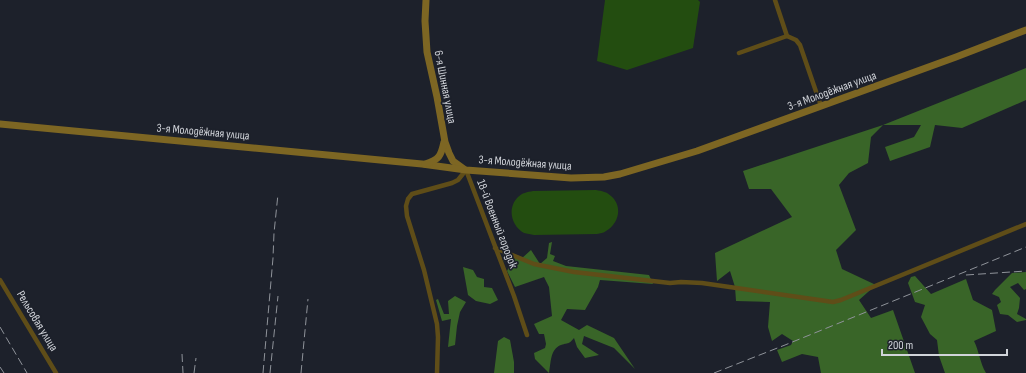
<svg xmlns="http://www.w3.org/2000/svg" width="1026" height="373" viewBox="0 0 1026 373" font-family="'Sofia Sans Condensed',sans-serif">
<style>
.green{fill:#234d10}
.forest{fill:#396528}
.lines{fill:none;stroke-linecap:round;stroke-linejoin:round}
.street{stroke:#5f4d18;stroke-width:4.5}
.secondary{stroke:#7d6623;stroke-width:7}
.rail{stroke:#8f939a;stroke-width:1;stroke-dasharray:8 4;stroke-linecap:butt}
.labels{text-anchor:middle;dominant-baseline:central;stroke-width:3.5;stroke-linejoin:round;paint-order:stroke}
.street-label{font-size:12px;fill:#d1d4da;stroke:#1d212b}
</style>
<rect width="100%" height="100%" fill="#1d212b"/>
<g class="green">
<path d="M605 0H698L700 2 693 48 627 70 597 61Z"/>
<path d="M596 190C602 191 607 192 611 196 623 206 619 224 606 231 604 233 600 233 597 234L534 235C531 234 527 234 524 233 511 226 507 208 518 197 522 193 527 192 533 191Z"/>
</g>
<g class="forest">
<path d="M1026 68V100L962 128 935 125 930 147 890 161 885 147 914 137 921 125H883L871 137 868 163 849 173 839 185 856 230 836 250 842 269 876 285 859 300 871 318 893 310 915 373H821L818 357 802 354 782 362 777 350 791 345 793 341 782 334 772 341 768 327 770 302 736 301 735 287 730 271 717 281 715 253 792 217 771 189H749L743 171 883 125Z"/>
<path d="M552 242 550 254 555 256 553 261 566 266 649 275 653 284 600 280 598 287 585 310 567 309 561 320 579 330 587 325 614 338 635 369 614 348 584 336 582 344 599 355 585 358 577 347 574 338C568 345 570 342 561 345 550 349 551 363 549 373L535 359 534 353 545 348 546 344 544 334H539L534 324 552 316 549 287 544 277 515 287 507 271 512 262 503 261V248L521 259 531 250 540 264 547 258 549 243Z"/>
<path d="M463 267 473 270 477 277 484 279V287L492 288 498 300 490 304 476 301 468 295Z"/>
<path d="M1026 272V289L1024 290 1018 283 1010 287 1020 298 1019 308 1017 314 1026 319V320L1017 322 1008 315 1000 314 997 305 1001 302 999 297 992 294 995 290 1012 273Z"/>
<path d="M915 276 931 294 966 279 973 300 992 310 996 331 974 341C979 351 980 363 986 373H945L939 356 937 340 930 334 921 317 925 305 915 302 908 283 911 277Z"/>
<path d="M455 296 466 302 460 312 457 326 455 345 448 347 451 319 442 321 436 300 438 299 444 314H449L448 301Z"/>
<path d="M504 337 510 340 514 362V373H494L498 341Z"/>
</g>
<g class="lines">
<g class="street">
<path d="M775 0 787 36"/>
<path d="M739 53 787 36 796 40 800 45 821 106"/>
<path d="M466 170 514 296 527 335"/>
<path d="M495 248 534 264 574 272 670 283 681 282 702 283 833 302 841 300 1026 224"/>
<path d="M0 280 56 373"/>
<path d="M437 373 438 337 437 324 424 270 407 216 406 206 408 199 412 194 452 183 458 180 466 170"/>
</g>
<g class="secondary">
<path d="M426 0 425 21 427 52 437 97 445 142 449 153 453 161 464 169"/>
<path d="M0 124 422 164 466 170 571 178 604 177 620 174 697 151 956 57 1026 30"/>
<path d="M425 164C439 160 441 156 444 142"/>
</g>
<g class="rail">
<path d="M966 275 1026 271"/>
<path d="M0 327 27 373"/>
<path d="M182 354 183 373"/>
<path d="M0 367 4 373"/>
<path d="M194 373 196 358"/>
<path d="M263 373 273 258 274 233 278 194"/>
<path d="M270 373 278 296"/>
<path d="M301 373 308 299"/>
<path d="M714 373 785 345 908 295 1026 247"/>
</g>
</g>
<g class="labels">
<g class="street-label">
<text transform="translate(445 87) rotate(79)">6-я Шинная улица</text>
<text transform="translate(832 91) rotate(-20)">3-я Молодёжная улица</text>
<text transform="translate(203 132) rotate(5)">3-я Молодёжная улица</text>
<text transform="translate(525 163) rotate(4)">3-я Молодёжная улица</text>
<text transform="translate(497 224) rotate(69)">18-й Военный городок</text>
<text transform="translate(37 321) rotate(59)">Рельсовая улица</text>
</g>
</g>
<path d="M882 349v6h125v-6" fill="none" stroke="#d1d4da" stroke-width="2"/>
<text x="888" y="349" font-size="12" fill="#d1d4da" stroke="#1d212b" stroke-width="3" paint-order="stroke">200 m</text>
</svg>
